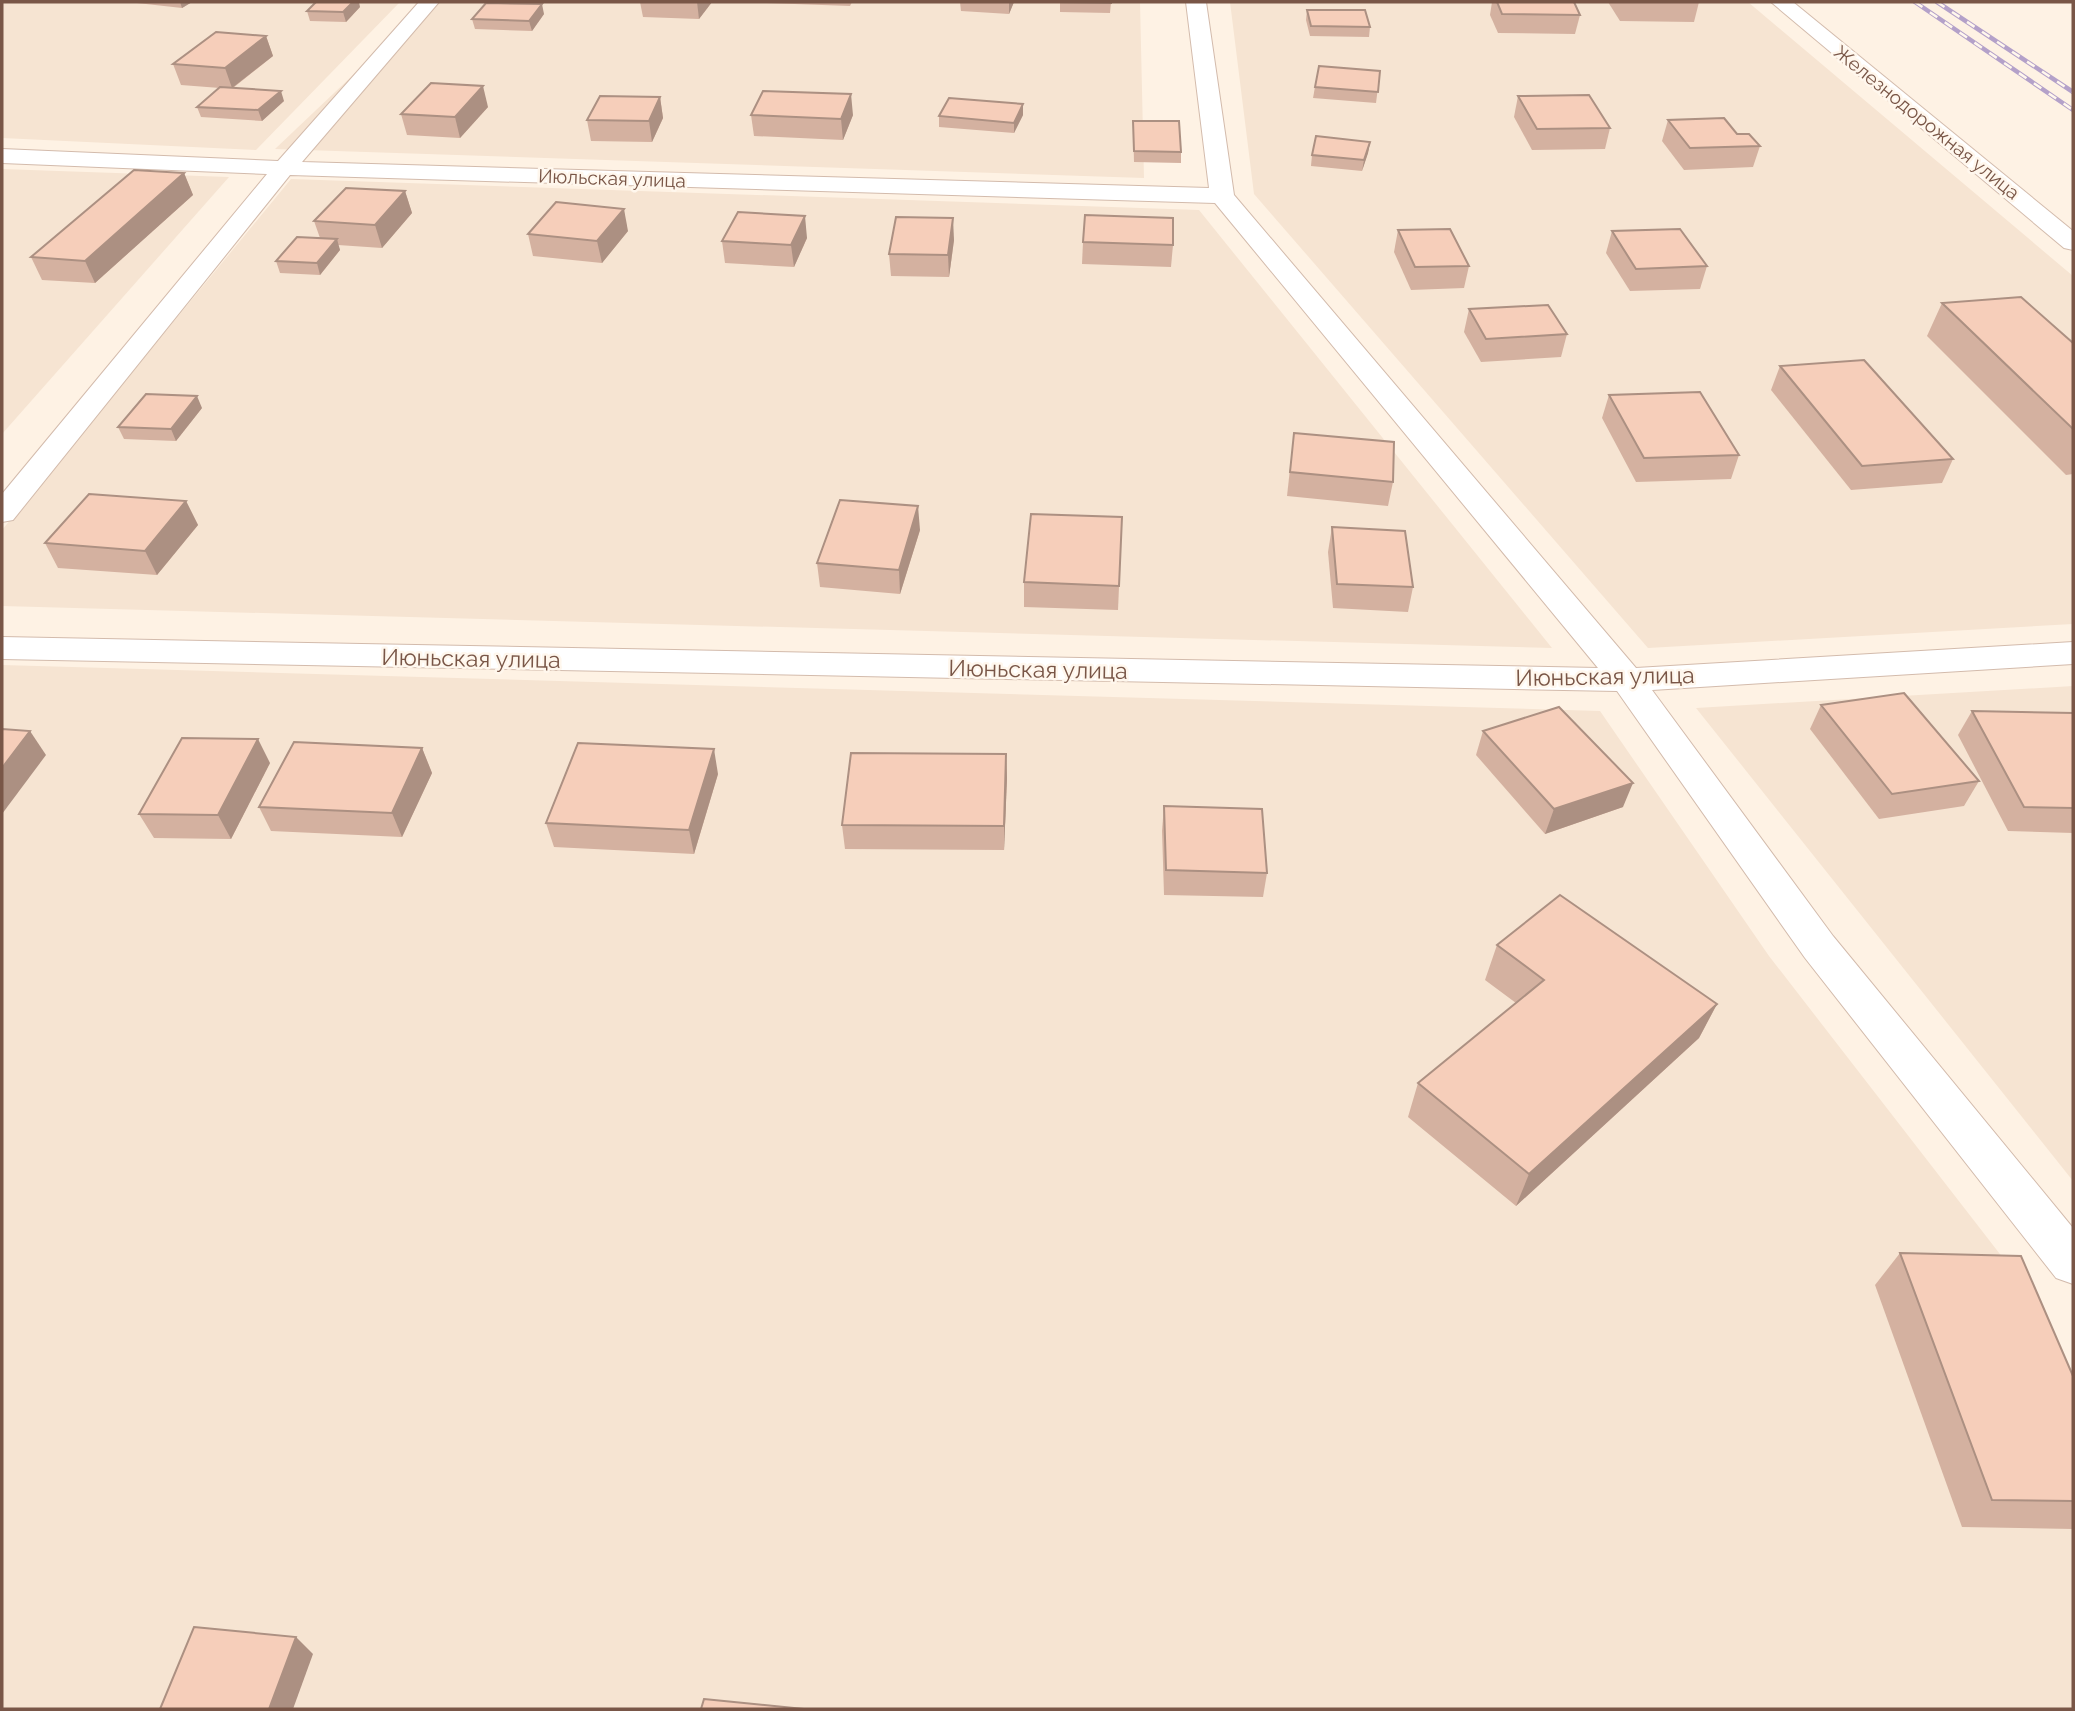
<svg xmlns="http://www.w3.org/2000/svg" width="2075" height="1711" viewBox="0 0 2075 1711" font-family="Raleway,sans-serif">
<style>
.residential{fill:#f6e4d2}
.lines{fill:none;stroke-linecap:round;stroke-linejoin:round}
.street-casing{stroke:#d3bbac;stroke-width:2}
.street{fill:#fff;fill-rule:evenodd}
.rail-casing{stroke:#b4a1c9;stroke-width:4.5}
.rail{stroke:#fff7ed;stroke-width:2.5;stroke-dasharray:9;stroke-linecap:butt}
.wall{fill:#d4b1a0}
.shaded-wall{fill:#ac9082}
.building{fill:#f6ceba;stroke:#ac9082;stroke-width:2}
.labels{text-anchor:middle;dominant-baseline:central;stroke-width:5;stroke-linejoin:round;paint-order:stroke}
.far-street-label{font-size:19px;fill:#795647;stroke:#fff7ed}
.street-label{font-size:23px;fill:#795647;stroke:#fff7ed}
</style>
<rect width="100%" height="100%" fill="#fef2e4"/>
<g class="residential">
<path d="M2 2H400L256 150 2 138Z"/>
<path d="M430 2H1140L1144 178 275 149Z"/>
<path d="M1230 2H1748L2073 276V624L1648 648 1254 194Z"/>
<path d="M2 169 229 177 2 434Z"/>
<path d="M291 179 1199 210 1552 648 2 606V530Z"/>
<path d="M2 665 1600 711 1769 956 2027 1289 2073 1390V1709H2Z"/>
<path d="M2073 686V1181L1696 708Z"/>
</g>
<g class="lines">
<g class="street-casing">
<g id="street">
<path d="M419 2H439L302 162 1209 188 1186 2H1206L1234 195 1636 668 2073 642V664L1652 690 1833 936 2073 1228V1284L2056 1278 1805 958 1617 691 2 659V637L1598 668 1215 203 290 175 13 520 2 522V494L267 174 2 163V149L278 161Z"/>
<path d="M1771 2H1793L2073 231V250L2064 248Z"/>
</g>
</g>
<use href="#street" class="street"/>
<g class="rail-casing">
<g id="rail">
<path d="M1915 2 2073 110"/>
<path d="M1937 2 2073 92"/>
</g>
</g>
<use href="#rail" class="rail"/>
</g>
<g class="wall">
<path d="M136 2H192L182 8 137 3Z"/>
<path d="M640 2H712L699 19 643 17Z"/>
<path d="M767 2H852L850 6 767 3Z"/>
<path d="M960 2H1014L1009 14 961 11Z"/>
<path d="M1060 2H1111L1110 13 1060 12Z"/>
<path d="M1492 2H1574L1580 15 1575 34 1498 33 1490 15Z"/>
<path d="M1608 2H1699L1694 22 1620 21Z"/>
<path d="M360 7 346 22 310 21 307 11Z"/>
<path d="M1307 10 1370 27 1369 37 1310 36 1306 20Z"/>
<path d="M544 14 532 31 475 29 472 19Z"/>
<path d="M266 36 273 56 233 88 284 101 262 121 201 117 197 107 220 88 181 85 173 64Z"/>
<path d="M1380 71 1376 103 1313 98 1315 87Z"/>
<path d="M1518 96 1610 128 1605 149 1532 150 1514 117Z"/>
<path d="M660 97 663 118 652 142 591 141 587 120Z"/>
<path d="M1023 104V115L1014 133 939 127V116Z"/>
<path d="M488 107 460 138 407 135 401 114Z"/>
<path d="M751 115H853L843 140 754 136Z"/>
<path d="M1668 120 1737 134 1760 146 1753 167 1684 170 1662 141Z"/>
<path d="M1133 121 1181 152V163L1134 162Z"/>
<path d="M1370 142 1368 153 1362 171 1311 166 1312 155Z"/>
<path d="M184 173 193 195 95 283 42 280 31 257Z"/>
<path d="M405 191 412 213 382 248 338 245 340 250 320 275 280 273 276 261 320 238 314 221Z"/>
<path d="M1398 230 1469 266 1464 288 1411 290 1394 252Z"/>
<path d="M628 231 602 263 533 256 528 234Z"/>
<path d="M1612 231 1707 266 1700 289 1630 291 1606 253Z"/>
<path d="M807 238 794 267 725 263 722 241Z"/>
<path d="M954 240 949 277 891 276 889 254Z"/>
<path d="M1083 242 1173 245 1171 267 1082 264Z"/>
<path d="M1942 303 2073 343V474L2066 475 1927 336Z"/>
<path d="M1469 309 1567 334 1561 357 1481 362 1464 332Z"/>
<path d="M1780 366 1953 459 1942 483 1851 490 1771 390Z"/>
<path d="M1609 395 1739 455 1731 479 1636 482 1602 418Z"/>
<path d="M202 408 176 441 124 439 118 427Z"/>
<path d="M1294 433 1393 482 1388 506 1287 496Z"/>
<path d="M186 501 198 525 157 575 58 568 45 543Z"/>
<path d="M1122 517 1118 610 1024 607V582Z"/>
<path d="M1332 527 1413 587 1408 612 1333 608 1328 552Z"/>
<path d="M920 530 900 594 820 587 817 563Z"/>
<path d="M1821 705 1979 781 1964 806 1879 819 1810 729Z"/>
<path d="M1972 711 2073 713V833L2008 831 1958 735Z"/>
<path d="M1483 731 1623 807 1545 834 1476 755Z"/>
<path d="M422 748 432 773 402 837 271 831 259 807Z"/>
<path d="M1006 754 1007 778 1004 850 845 849 842 825Z"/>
<path d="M270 763 231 839 154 838 139 814Z"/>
<path d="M718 774 694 854 554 847 546 823Z"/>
<path d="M1164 806 1267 873 1263 897 1164 895 1162 831Z"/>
<path d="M1497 945 1717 1004 1699 1038 1516 1206 1408 1117 1418 1083 1516 1003 1485 980Z"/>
<path d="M1900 1253 2073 1376V1529L1962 1527 1875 1285Z"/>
</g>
<g class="shaded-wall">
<path d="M180 2H192L182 8Z"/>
<path d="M353 2H359L360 7 346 22 343 12Z"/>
<path d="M697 2H712L699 19Z"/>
<path d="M1009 2H1014L1009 14Z"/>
<path d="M542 4 544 14 532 31 529 21Z"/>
<path d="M266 36 273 56 232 88 225 68Z"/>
<path d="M483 86 488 107 460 138 455 117Z"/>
<path d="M281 91 284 101 262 121 258 110Z"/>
<path d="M851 94 853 115 843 140 841 119Z"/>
<path d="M660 97 663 118 652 142 649 121Z"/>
<path d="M1023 104V115L1014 133V123Z"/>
<path d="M1370 142 1368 153 1362 171 1364 160Z"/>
<path d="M184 173 193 195 95 283 85 261Z"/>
<path d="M405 191 412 213 382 248 375 225Z"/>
<path d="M624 209 628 231 602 263 597 241Z"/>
<path d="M805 216 807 238 794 267 791 245Z"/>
<path d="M953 218 954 240 949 277 948 255Z"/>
<path d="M337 239 340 250 320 275 317 263Z"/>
<path d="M197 396 202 408 176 441 171 429Z"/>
<path d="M186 501 198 525 157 575 145 551Z"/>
<path d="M918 506 920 530 900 594 899 570Z"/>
<path d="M30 731 46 755 2 814V768Z"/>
<path d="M258 739 270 763 231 839 218 815Z"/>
<path d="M422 748 432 773 402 837 392 813Z"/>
<path d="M714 749 718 774 694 854 689 830Z"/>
<path d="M1006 754 1007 778 1004 850V826Z"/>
<path d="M1633 783 1623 807 1545 834 1554 809Z"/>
<path d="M1717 1004 1699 1038 1516 1206 1529 1174Z"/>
<path d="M296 1637 313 1654 293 1709H269Z"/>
</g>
<g class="building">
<path d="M316 2H353L343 12 307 11Z"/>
<path d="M1060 2H1111V3Z"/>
<path d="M1497 2H1574L1580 15 1502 14Z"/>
<path d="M486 3 542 4 529 21 472 19Z"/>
<path d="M1307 10H1365L1370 27 1311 26Z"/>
<path d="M216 32 266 36 225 68 173 64Z"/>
<path d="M1319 66 1380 71 1378 92 1315 87Z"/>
<path d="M431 83 483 86 455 117 401 114Z"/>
<path d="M220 87 281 91 258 110 197 107Z"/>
<path d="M763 91 851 94 841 119 751 115Z"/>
<path d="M1589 95 1610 128 1537 129 1518 96Z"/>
<path d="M600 96 660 97 649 121 587 120Z"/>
<path d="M949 98 1023 104 1014 123 939 116Z"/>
<path d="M1724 118 1737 134H1749L1760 146 1690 148 1668 120Z"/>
<path d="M1133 121H1179L1181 152 1134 151Z"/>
<path d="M1316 136 1370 142 1364 160 1312 155Z"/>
<path d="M134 170 184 173 85 261 31 257Z"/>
<path d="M346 188 405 191 375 225 314 221Z"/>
<path d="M556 202 624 209 597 241 528 234Z"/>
<path d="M738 212 805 216 791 245 722 241Z"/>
<path d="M1085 215 1173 218V245L1083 242Z"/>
<path d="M896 217 953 218 948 255 889 254Z"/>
<path d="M1450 229 1469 266 1415 267 1398 230Z"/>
<path d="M1680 229 1707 266 1636 269 1612 231Z"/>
<path d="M297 237 337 239 317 263 276 261Z"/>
<path d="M2021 297 2073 343V429L1942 303Z"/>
<path d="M1548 305 1567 334 1486 339 1469 309Z"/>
<path d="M1864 360 1953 459 1862 466 1780 366Z"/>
<path d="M1700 392 1739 455 1644 458 1609 395Z"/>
<path d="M146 394 197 396 171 429 118 427Z"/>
<path d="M1294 433 1394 442 1393 482 1290 472Z"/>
<path d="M89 494 186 501 145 551 45 543Z"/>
<path d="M840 500 918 506 899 570 817 563Z"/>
<path d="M1031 514 1122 517 1119 586 1024 582Z"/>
<path d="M1332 527 1405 531 1413 587 1337 584Z"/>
<path d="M1904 693 1979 781 1892 794 1821 705Z"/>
<path d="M1559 707 1633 783 1554 809 1483 731Z"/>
<path d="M1972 711 2073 713V808L2024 807Z"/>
<path d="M2 729 30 731 2 768Z"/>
<path d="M182 738 258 739 218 815 139 814Z"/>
<path d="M294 742 422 748 392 813 259 807Z"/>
<path d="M578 743 714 749 689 830 546 823Z"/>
<path d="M851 753 1006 754 1004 826 842 825Z"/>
<path d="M1164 806 1262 809 1267 873 1166 870Z"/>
<path d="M1560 895 1717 1004 1529 1174 1418 1083 1544 980 1497 945Z"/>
<path d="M1900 1253 2021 1256 2073 1376V1501L1992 1500Z"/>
<path d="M194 1627 296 1637 269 1709H160Z"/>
<path d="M704 1699 804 1709H701Z"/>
</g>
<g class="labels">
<g class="far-street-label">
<text transform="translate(1927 122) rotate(39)">Железнодорожная улица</text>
<text transform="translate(612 178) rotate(2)">Июльская улица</text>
</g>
<g class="street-label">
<text transform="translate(471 658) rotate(1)">Июньская улица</text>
<text transform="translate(1038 669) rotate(1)">Июньская улица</text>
<text transform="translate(1605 676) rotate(-1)">Июньская улица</text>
</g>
</g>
<rect width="2075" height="1711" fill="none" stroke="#795647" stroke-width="7"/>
</svg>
